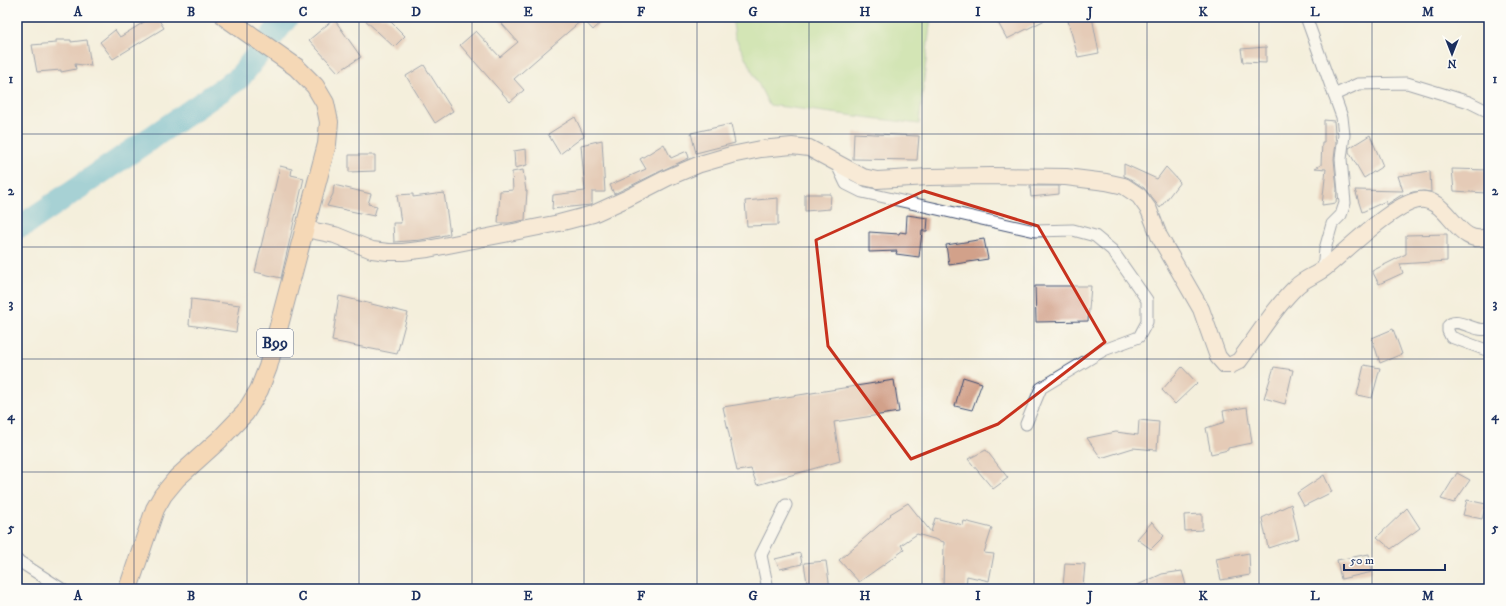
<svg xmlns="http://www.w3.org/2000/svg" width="1506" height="606" viewBox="0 0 1506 606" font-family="'IM FELL DW Pica',serif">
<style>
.green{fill:#abd986;stroke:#638472}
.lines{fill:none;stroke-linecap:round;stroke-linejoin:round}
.river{stroke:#4caecb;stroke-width:24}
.building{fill:#d2a18a}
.street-casing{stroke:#3c4c71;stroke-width:13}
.secondary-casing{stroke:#3c4c71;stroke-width:18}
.primary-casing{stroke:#3c4c71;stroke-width:20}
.street{stroke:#fff;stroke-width:11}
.secondary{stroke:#fce5cf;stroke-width:16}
.primary{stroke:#f7bd88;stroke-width:18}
.marked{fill:none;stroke:#c8321e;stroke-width:3;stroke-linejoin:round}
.grid{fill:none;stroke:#1b2f5e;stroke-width:1;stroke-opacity:0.55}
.labels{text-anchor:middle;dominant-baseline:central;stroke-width:4;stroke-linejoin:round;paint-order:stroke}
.shield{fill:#fdfcf7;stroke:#5f6c8c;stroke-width:1}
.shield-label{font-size:16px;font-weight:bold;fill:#1b2f5e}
.neatline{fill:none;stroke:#1b2f5e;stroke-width:1.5}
.grid-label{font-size:13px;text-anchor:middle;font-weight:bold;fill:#1b2f5e}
</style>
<rect width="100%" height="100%" fill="#fdfcf7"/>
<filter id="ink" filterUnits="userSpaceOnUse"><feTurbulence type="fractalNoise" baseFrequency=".025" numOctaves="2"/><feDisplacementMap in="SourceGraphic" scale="8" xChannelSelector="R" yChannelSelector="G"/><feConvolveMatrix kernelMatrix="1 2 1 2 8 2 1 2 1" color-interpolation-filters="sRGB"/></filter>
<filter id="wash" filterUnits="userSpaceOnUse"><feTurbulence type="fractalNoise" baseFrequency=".012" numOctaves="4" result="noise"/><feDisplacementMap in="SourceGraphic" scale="16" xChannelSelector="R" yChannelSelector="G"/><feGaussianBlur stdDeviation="0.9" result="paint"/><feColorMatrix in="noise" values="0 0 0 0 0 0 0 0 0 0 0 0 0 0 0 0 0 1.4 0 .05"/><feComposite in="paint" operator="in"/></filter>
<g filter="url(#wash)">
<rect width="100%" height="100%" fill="#f4efdc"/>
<path class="green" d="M732 17H931L919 124 769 105 735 37Z"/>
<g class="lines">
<path class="river" d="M17 227 25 224 239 78 287 17"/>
</g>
<g id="blocks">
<g class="building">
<path d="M152 17H157L164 28 113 59 100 42 115 30 120 37Z"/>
<path d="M362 17H386L405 36 394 47Z"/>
<path d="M496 17H607L593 30 583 19 514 79 524 90 510 102 460 45 476 31 500 57 518 42Z"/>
<path d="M995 17H1051L1007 39Z"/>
<path d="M1067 17H1092L1099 53 1078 57Z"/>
<path d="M334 19 361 57 338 72 309 40Z"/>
<path d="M56 40H71V42L87 40 91 66 75 64 76 69 61 72V70L37 72 32 45 56 43Z"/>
<path d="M1266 47V63L1243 62 1241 49Z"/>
<path d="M424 65 453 111 435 123 406 76Z"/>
<path d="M575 117 584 136 560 154 548 134Z"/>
<path d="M1324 120 1334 121 1336 143 1334 159 1337 189 1336 203 1322 205 1326 169 1315 168 1321 165 1322 142H1324Z"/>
<path d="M731 124 735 143 696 153 691 133Z"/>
<path d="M854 133 919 136 917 160 853 159Z"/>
<path d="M1370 135 1383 166 1364 178 1349 152V148Z"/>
<path d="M602 140 605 192H592V204L590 205 552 209 553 195 585 191 581 145Z"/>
<path d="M664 144 671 158 687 151 689 158 663 170 614 194 610 185 646 169 640 159Z"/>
<path d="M526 149 527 165 515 168 514 151Z"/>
<path d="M349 155H375V171L349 172Z"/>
<path d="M1124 164 1157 179 1166 167 1180 182 1160 208 1144 188 1129 178 1124 176Z"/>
<path d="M280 166 292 169 291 175 304 178 281 278 255 272Z"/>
<path d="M1452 169 1489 170 1486 193 1454 191Z"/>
<path d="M523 170 526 191H527L525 220 509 223H498L500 191 513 190 512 172Z"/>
<path d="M1430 171 1431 192 1424 191 1413 192 1404 195 1403 194 1386 205V201L1362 212 1355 190 1403 191 1398 176Z"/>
<path d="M334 185 371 194 368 204 377 206 374 216 327 206 333 194Z"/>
<path d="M1030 186H1059V194L1031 197Z"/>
<path d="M444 193 450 234 421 240 394 242 393 223H401L397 195 413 194V197Z"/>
<path d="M805 194H831L830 209 805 211Z"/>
<path d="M778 198V225L747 226 745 201Z"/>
<path d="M907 215 928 218 927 231H922L919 257 896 254 897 251 869 252V232L899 234 900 232 906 233Z"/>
<path d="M1447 234V261L1400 264 1403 273 1379 284 1372 271 1406 254V235Z"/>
<path d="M984 239 988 259 949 265 946 245Z"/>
<path d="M1035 286H1091L1088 321 1036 322Z"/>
<path d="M339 296 408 313 397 354 332 341Z"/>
<path d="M191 299 240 305 236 332 189 325Z"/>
<path d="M1393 329 1402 354 1380 363 1372 338Z"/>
<path d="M1364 365 1380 368 1372 398 1357 395Z"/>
<path d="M1182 367 1197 383 1175 404 1162 390Z"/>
<path d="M1274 367 1293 370 1285 404 1264 398Z"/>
<path d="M963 377 982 383 972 410 955 406Z"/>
<path d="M894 380 899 412 834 422 840 461 757 485 751 469 737 471 723 407Z"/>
<path d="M1247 407 1252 443 1228 448V450L1211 454 1206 428 1225 422 1223 411Z"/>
<path d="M1139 420 1159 422 1157 450 1133 448 1101 458 1087 438 1116 432 1138 435Z"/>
<path d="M986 450 1008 478 993 489 968 459Z"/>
<path d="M1457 473 1470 480 1454 503 1441 499Z"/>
<path d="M1324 475 1332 492 1304 506 1297 493Z"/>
<path d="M1467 500 1486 504 1482 519 1463 515Z"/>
<path d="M908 503 931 532 935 518 963 525 964 521 992 528 984 553 994 554 989 581 967 576 966 589H943L944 542 917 534 901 545 904 550 859 582 839 560 891 515 890 514Z"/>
<path d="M1291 504 1299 538 1268 548 1262 518Z"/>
<path d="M1407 508 1420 528 1391 549 1377 537Z"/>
<path d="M1202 514V530L1185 531 1184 515Z"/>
<path d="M1152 522 1164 536 1151 549 1137 539Z"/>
<path d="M800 553 802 564 780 569 775 559Z"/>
<path d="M1249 553 1250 575 1221 580 1216 559Z"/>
<path d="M1369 554 1372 572 1341 579 1337 560Z"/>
<path d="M826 561 830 589H808L804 563Z"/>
<path d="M1065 563 1085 564 1083 587 1063 586Z"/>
<path d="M1182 571 1187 589H1129L1162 574Z"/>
</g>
</g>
</g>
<g filter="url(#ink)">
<use href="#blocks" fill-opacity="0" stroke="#3c4c71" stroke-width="1"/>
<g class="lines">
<g class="street-casing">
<g id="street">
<path d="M1306 17 1342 117 1344 135 1341 159 1345 203 1341 215 1332 224 1325 249 1323 269"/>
<path d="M1334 95 1358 84 1407 83 1469 102 1489 112"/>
<path d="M836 163 846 184 862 192 1035 231 1073 230 1095 236 1112 250 1147 300V322L1139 337 1104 350 1041 388 1026 424"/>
<path d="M1489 329C1486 329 1482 330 1479 329 1470 328 1455 317 1448 326V331L1451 337 1489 351"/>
<path d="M17 560 62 589"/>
<path d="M768 589 761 555 786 505"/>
</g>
</g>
<g class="secondary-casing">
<path id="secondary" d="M305 229 335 235 372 250 388 252H403L428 249 559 223 593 214 628 198 667 178 700 164 731 155 761 149 792 146 809 148 863 177 877 180 929 177 991 176 1066 177 1106 182 1124 186 1139 196 1149 210 1159 236 1201 309 1218 357 1225 365H1231L1239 361C1258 336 1274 308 1297 286 1304 279 1316 275 1325 268 1345 252 1400 196 1425 200 1451 204 1459 249 1489 236"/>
</g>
<g class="primary-casing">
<path id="primary" d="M128 589 155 509 163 495 177 478 219 440 245 413 259 390 268 367 327 144 329 122 325 103 315 86 296 67 225 17"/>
</g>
<use href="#street" class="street"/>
<use href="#secondary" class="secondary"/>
<use href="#primary" class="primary"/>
</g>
</g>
<path d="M0 0H1506V606H0ZM924 191 1038 226 1105 342 998 424 911 459 828 346 816 240Z" fill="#f4efdc" fill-opacity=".55" fill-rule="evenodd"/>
<path class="marked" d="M924 191 1038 226 1105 342 998 424 911 459 828 346 816 240Z"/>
<path class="grid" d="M134 17V589M247 17V589M359 17V589M472 17V589M584 17V589M697 17V589M809 17V589M922 17V589M1034 17V589M1147 17V589M1259 17V589M1372 17V589M17 134H1489M17 247H1489M17 359H1489M17 472H1489"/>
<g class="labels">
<rect class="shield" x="257" y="329" width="36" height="28" rx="3"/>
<g class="shield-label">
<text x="275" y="343">B99</text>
</g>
</g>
<rect width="1506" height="606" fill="none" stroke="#fdfcf7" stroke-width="44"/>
<g transform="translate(1452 54) rotate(180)" stroke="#fdfcf7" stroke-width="3" paint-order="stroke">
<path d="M0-3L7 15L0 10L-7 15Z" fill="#1b2f5e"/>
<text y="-6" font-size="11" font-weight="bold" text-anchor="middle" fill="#1b2f5e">N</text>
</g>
<path d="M1344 564v6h101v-6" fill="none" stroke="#1b2f5e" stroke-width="2"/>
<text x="1350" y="564" font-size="12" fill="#1b2f5e" stroke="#fdfcf7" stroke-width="3" paint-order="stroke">50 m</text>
<rect x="22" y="22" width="1462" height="562" class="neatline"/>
<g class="grid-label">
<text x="78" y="16">A</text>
<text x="191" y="16">B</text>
<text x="303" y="16">C</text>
<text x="416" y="16">D</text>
<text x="528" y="16">E</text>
<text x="641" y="16">F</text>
<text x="753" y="16">G</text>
<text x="865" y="16">H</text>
<text x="978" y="16">I</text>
<text x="1090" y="16">J</text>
<text x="1203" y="16">K</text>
<text x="1315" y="16">L</text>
<text x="1428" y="16">M</text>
<text x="11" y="83">1</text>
<text x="1495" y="83">1</text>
<text x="11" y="195">2</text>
<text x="1495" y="195">2</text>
<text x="11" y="308">3</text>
<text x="1495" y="308">3</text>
<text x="11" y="420">4</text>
<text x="1495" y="420">4</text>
<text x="11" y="532">5</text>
<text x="1495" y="532">5</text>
<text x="78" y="600">A</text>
<text x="191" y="600">B</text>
<text x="303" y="600">C</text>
<text x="416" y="600">D</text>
<text x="528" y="600">E</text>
<text x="641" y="600">F</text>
<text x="753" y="600">G</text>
<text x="865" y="600">H</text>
<text x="978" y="600">I</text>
<text x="1090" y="600">J</text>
<text x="1203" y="600">K</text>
<text x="1315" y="600">L</text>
<text x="1428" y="600">M</text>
</g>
</svg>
